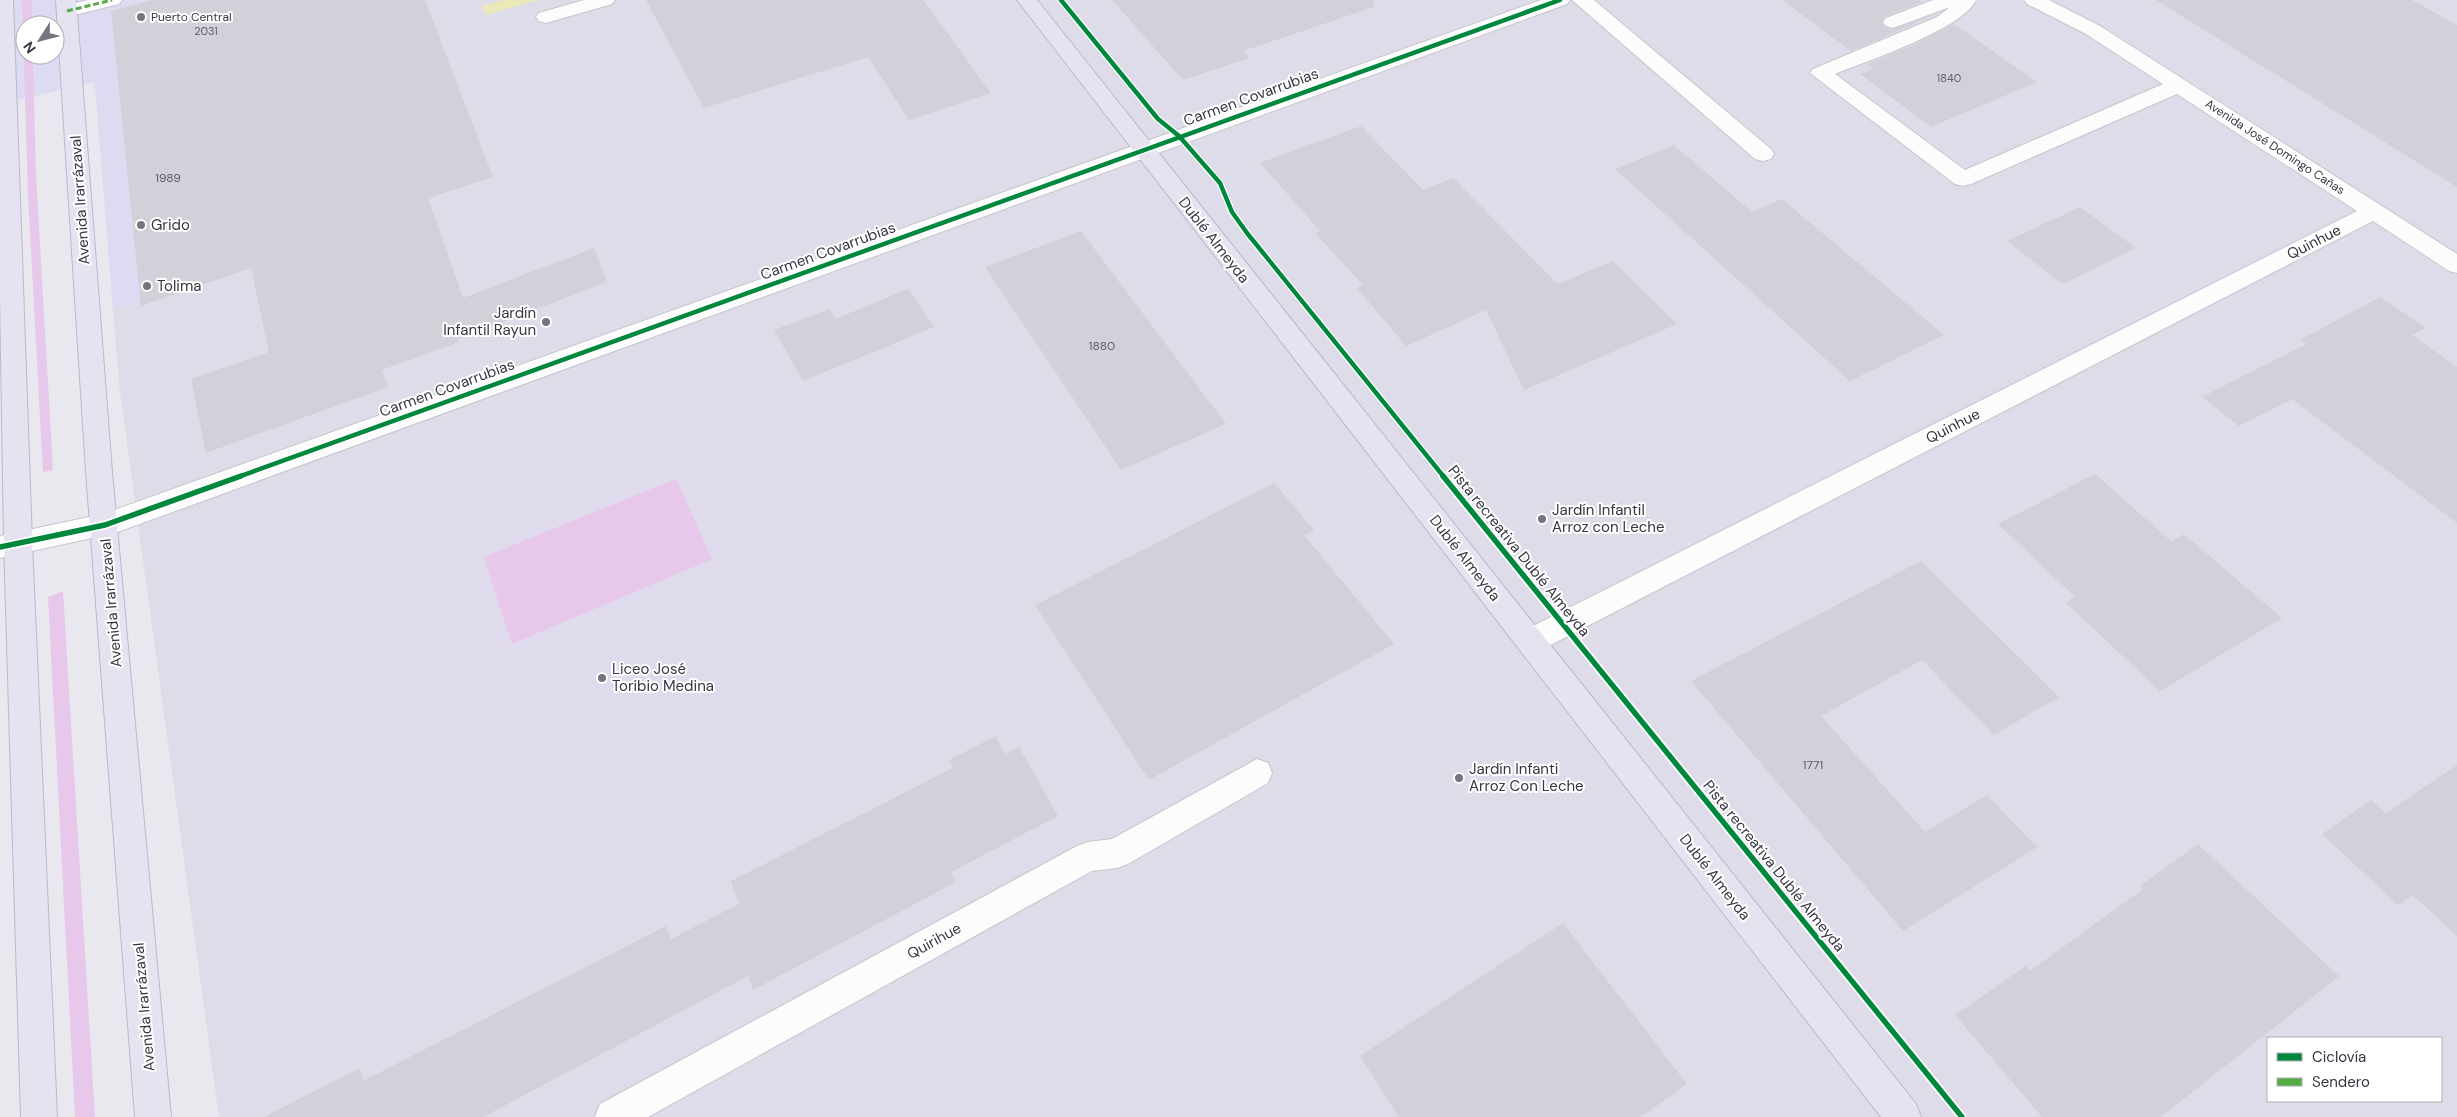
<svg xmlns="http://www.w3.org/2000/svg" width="2457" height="1117" viewBox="0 0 2457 1117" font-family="'DM Sans',sans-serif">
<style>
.residential{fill:#dedce9;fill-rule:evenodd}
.commercial{fill:#dddbf1;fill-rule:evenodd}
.education{fill:#dfdaec}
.green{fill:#e7c8ea}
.water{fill:#ece9b9}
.building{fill:#d2d0d8}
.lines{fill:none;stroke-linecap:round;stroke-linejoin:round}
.minor-casing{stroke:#c6c5cd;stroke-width:2}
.major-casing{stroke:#bcb6d0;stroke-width:2}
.minor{fill:#fcfcfd;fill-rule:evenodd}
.major{fill:#e6e3f0;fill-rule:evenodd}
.quiet{stroke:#55ac47;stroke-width:3;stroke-dasharray:6 3;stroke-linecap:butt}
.cycleway-far1-casing{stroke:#fff;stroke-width:7}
.cycleway-casing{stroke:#fff;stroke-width:9}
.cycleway-far1{stroke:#00873e;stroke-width:4.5}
.cycleway{stroke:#00873e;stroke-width:5.5}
.poi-dot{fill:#75747f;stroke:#fff;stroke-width:2}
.labels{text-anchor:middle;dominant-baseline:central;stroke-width:4;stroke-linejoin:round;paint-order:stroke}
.far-number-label{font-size:11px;fill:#5e5c69}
.far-poi-label{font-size:12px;fill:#373543;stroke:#fff;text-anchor:start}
.far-street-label{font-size:12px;fill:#373543;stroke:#fff}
.number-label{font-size:12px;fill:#5e5c69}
.street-label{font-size:15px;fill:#373543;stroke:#fff}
.poi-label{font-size:15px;fill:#373543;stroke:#fff;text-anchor:start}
</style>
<rect width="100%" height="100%" fill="#e9e8ef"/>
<path class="residential" d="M88 0H2457V1117H219L119 384ZM2268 1038H2441V1101H2268Z"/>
<path class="commercial" d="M0 0H189L215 282 113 310 96 82 0 104ZM25 25H55V55H25Z"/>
<path class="education" d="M746 337 801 432 832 419 1008 722 270 1102 244 872 225 833 218 741 226 633 217 533Z"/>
<g class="green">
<path d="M22 0H32V25H25V55H33L36 175 53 470 43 472 28 197Z"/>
<path d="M676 479 712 559 512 644 484 557Z"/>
<path d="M63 591 95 1117H75L48 597Z"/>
</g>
<path class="water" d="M504 0H538L486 15 482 6Z"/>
<g class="building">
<path d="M152 0H425L493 177 428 198 463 298 594 248 607 282 458 339 459 342 382 370 388 387 206 453 191 379 269 352 251 268 141 306 111 11Z"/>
<path d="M646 0H923L991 93 909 120 868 57 704 108Z"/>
<path d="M1112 0H1373L1374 7 1243 51 1249 58 1183 80Z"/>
<path d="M1782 0H1919L1922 2 1884 17 1882 23 1885 28 1892 30 1939 13 1851 51Z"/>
<path d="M2156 0H2412L2457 25V187Z"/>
<path d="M1954 24 2037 82 1931 127 1860 74 1874 69 1867 64 1913 45Z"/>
<path d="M1361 126 1423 190 1453 178 1558 284 1613 261 1677 324 1524 390 1486 310 1406 346 1357 288 1363 285 1315 233 1320 231 1260 163Z"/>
<path d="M1674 145 1752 212 1782 199 1944 335 1850 381 1615 169Z"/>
<path d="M2080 207 2136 248 2063 284 2007 241Z"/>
<path d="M1081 231 1226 424 1121 470 985 267Z"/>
<path d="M908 289 934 327 803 381 774 330 829 309 835 319Z"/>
<path d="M2380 297 2426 328 2412 335 2457 367V523L2292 399 2239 426 2202 397 2306 344 2300 340Z"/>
<path d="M2095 474 2172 542 2184 534 2282 618 2160 691 2066 603 2075 597 1998 524Z"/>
<path d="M1274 483 1314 530 1304 535 1394 644 1149 780 1035 605Z"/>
<path d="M1921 561 2059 697 1994 735 1922 660 1821 716 1925 832 1987 795 2037 847 1903 931 1691 681Z"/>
<path d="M996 736 1005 754 1019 747 1058 816 951 872 956 882 753 990 748 976 483 1117H264L360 1068 363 1081 666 926 671 939 739 904 731 881 953 768 949 760Z"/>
<path d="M2457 765V936L2413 895 2398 905 2322 834 2371 800 2386 813Z"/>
<path d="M2198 844 2339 976 2161 1117H2042L1955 1015 2026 966 2030 971 2143 889 2140 886Z"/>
<path d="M1563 923 1687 1084 1641 1117H1399L1360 1056Z"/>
</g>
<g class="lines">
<g class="minor-casing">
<g id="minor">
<path d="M88 0H122L119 4 67 17 60 15 57 11 60 7Z"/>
<path d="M584 0H615L612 4 546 23 539 21 536 17 539 13Z"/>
<path d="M1541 0H1570L1567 4 115 533 0 558V536L103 514Z"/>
<path d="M1572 0H1594L1771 149 1774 154 1771 159 1763 161 1755 159Z"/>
<path d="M1933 0H1976C1963 29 1867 61 1835 74L1965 170 2163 84 2086 34 2027 4 2024 0H2049L2100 26 2457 254V273L2449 271 2373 221 1541 650 1531 653 1521 650 1517 641 1521 632 2357 211 2177 94 1971 184 1963 186 1955 184 1810 73 1813 69 1937 17 1950 7 1893 28 1886 26 1883 22 1886 18Z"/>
<path d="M1257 759 1268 763 1272 773 1268 783 1128 864 1117 868 1092 871 648 1117H595L600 1104 1077 846 1088 842 1112 839Z"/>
</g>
</g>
<g class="major-casing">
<g id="major">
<path d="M0 0H13L32 542 57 1117H21L4 542 0 294Z"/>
<path d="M56 0H76L112 472 171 1117H135L86 472Z"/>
<path d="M1017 0H1037L1916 1104 1921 1117H1881Z"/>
</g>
</g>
<use href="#minor" class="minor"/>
<use href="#major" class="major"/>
<path class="quiet" d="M67 11 112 0"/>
<g class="cycleway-far1-casing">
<g id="cycleway-far1">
<path d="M1061 0 1158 119 1179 136 1220 183 1232 212 1247 233 1444 477"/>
<path d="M238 477 1560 0"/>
</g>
</g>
<g class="cycleway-casing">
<g id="cycleway">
<path d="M1443 476 1962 1117"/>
<path d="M0 547 105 525 241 476"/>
</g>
</g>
<use href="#cycleway-far1" class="cycleway-far1"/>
<use href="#cycleway" class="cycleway"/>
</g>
<g class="poi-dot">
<circle cx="141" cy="17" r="5"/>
<circle cx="141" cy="225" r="5"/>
<circle cx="147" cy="286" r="5"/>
<circle cx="546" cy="322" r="5"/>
<circle cx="1542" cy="519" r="5"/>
<circle cx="602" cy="678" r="5"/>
<circle cx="1459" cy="778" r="5"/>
</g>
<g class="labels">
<g class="far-number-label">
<text x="206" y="31">2031</text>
<text x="1949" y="78">1840</text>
</g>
<g class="far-poi-label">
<text x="151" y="17">Puerto Central</text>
</g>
<g class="far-street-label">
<text transform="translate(2275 147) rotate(33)">Avenida José Domingo Cañas</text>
</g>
<g class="number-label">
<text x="168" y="178">1989</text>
<text x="1102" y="346">1880</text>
<text x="1813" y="765">1771</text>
</g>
<g class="street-label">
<text transform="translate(1251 97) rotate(-20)">Carmen Covarrubias</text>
<text transform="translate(80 200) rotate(-94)">Avenida Irarrázaval</text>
<text transform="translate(1214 240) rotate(52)">Dublé Almeyda</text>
<text transform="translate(2314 242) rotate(-27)">Quinhue</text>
<text transform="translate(828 251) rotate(-20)">Carmen Covarrubias</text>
<text transform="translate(447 388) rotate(-20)">Carmen Covarrubias</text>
<text transform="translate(1953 426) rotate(-27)">Quinhue</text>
<text transform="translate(1519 551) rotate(51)">Pista recreativa Dublé Almeyda</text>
<text transform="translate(1465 558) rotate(52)">Dublé Almeyda</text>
<text transform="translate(111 603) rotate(-95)">Avenida Irarrázaval</text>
<text transform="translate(1774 866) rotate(51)">Pista recreativa Dublé Almeyda</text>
<text transform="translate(1715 877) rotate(52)">Dublé Almeyda</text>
<text transform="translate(934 941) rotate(-29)">Quirihue</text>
<text transform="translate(144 1007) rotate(-95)">Avenida Irarrázaval</text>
</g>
<g class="poi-label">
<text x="151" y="225">Grido</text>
<text x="157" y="286">Tolima</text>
<text x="536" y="313" text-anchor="end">Jardín<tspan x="536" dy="17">Infantil Rayun</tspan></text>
<text x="1552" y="510">Jardín Infantil<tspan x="1552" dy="17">Arroz con Leche</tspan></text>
<text x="612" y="669">Liceo José<tspan x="612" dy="17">Toribio Medina</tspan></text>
<text x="1469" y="769">Jardín Infanti<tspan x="1469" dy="17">Arroz Con Leche</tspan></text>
</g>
</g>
<rect x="2267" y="1037" width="175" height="65" fill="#ffffff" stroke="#afaeb4"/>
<rect x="2277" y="1053" width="25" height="8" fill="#00873e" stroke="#afaeb4"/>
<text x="2312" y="1062" font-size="15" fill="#373543">Ciclovía</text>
<rect x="2277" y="1078" width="25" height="8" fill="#55ac47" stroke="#afaeb4"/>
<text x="2312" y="1087" font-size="15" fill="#373543">Sendero</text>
<g transform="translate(40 40) rotate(234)"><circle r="24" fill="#ffffff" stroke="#afaeb4"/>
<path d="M0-4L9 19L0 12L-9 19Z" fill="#75747f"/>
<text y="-8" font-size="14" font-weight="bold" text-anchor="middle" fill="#373543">N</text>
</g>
</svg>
